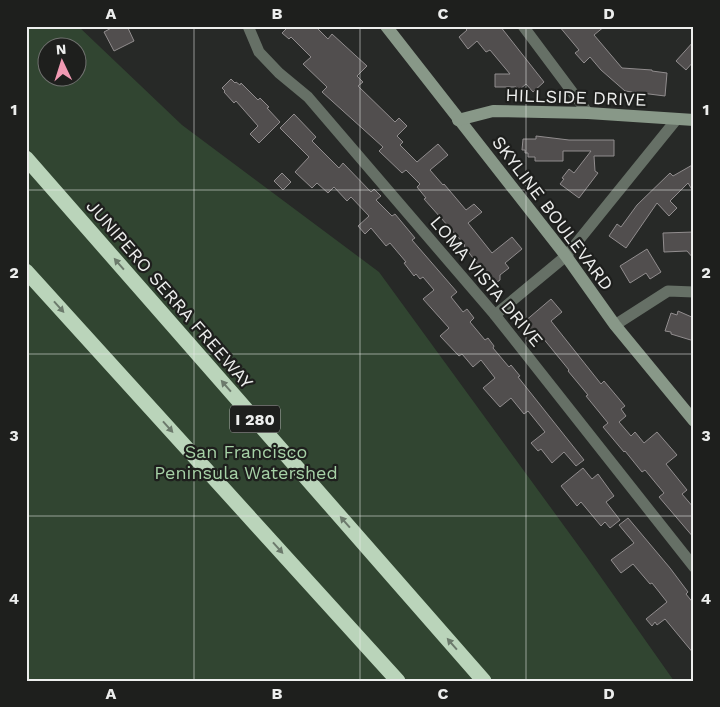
<svg xmlns="http://www.w3.org/2000/svg" width="720" height="707" viewBox="0 0 720 707" font-family="'Work Sans',sans-serif">
<style>
.green{fill:#314531;fill-rule:evenodd}
.building{fill:#514e4e;stroke:#918d8e}
.lines{fill:none;stroke-linecap:round;stroke-linejoin:round}
.street{stroke:#667066;stroke-width:11}
.secondary{stroke:#889888;stroke-width:12}
.highway{stroke:#bad4ba;stroke-width:15}
.oneway{fill:#6c7a6c}
.grid{fill:none;stroke:#edeeed;stroke-width:1;stroke-opacity:0.55}
.labels{text-anchor:middle;dominant-baseline:central;stroke-width:4.5;stroke-linejoin:round;paint-order:stroke}
.shield{fill:#1e1f1d;stroke:#afb0af;stroke-width:1}
.shield-label{font-size:16px;font-weight:bold;fill:#edeeed}
.street-label{font-size:18px;fill:#edeeed;stroke:#1e1f1d}
.park-label{font-size:18px;fill:#a6d1a6;stroke:#1e1f1d}
.neatline{fill:none;stroke:#edeeed;stroke-width:2}
.grid-label{font-size:16px;text-anchor:middle;font-weight:bold;fill:#edeeed}
</style>
<rect width="100%" height="100%" fill="#272927"/>
<path class="green" d="M26 26H78L182 125 379 272 586 556 674 681H26ZM48 48H78V78H48Z"/>
<g class="building">
<path d="M115 26H127L134 41 114 51 104 32Z"/>
<path d="M289 26H315L328 39 332 34 367 66 357 76 363 82 358 86 395 122 399 118 407 126 397 136 403 142 400 145 417 162 438 144 448 155 430 170 443 185 444 184 466 210 474 204 482 212 468 223 492 253 512 237 522 249 505 263 509 268 500 275V280L493 285 464 246 465 245 424 199 426 198 417 187 420 184 406 170 402 173 379 151 383 147 322 92 327 87 303 64 311 57 291 37 289 39 282 33Z"/>
<path d="M463 26H500L544 82 533 92 526 84 519 90 516 87H495V74H510L490 50 486 52 477 41 468 49 459 37 467 30Z"/>
<path d="M559 26H605L594 35 622 68 652 70V71L667 73 665 96 625 91 601 70 590 57 584 63 575 53 579 50Z"/>
<path d="M694 41V61L686 70 676 61Z"/>
<path d="M231 79 235 83 236 82 240 85 241 83 258 100 260 98 269 107 267 108 280 122 259 143 250 134 258 126 236 101 234 103 224 92 225 91 222 88Z"/>
<path d="M294 114 316 137 312 141 339 168 343 163 371 192 374 189 381 196 376 200 392 216 395 214 415 238 412 240 457 292 451 297 463 312 467 309 474 318 470 322 485 340 488 338 494 346 493 348 509 367 511 365 520 376 518 377 584 460 576 466 564 452 552 463 541 449 538 451 531 443 545 432 528 411 524 414 511 398 500 407 483 388 495 378 481 360 473 367 462 354 459 356 440 336 449 328 423 299 434 290 423 277 420 279 416 274 414 276 404 263 406 262 390 243 386 246 371 228 365 234 358 226 369 216 351 197 347 201 334 187 328 193 317 183 312 188 295 172 309 157 280 128Z"/>
<path d="M536 136 569 140H614V156H594L595 171 598 173 579 198 560 184 564 179 562 178 569 169 574 173 591 151H563V161H535V157H528V153H525V150H522L523 139H536Z"/>
<path d="M694 164V193L688 183 670 201 677 208 669 216 657 203 626 248 609 236 617 224 621 227 637 205 670 173 673 176Z"/>
<path d="M282 173 291 182 283 190 274 181Z"/>
<path d="M694 232V259L687 251 664 252 663 233Z"/>
<path d="M647 249 661 272 650 279 646 273 630 283 620 266Z"/>
<path d="M551 299 562 312 551 321 601 384 604 381 625 406 621 409 626 416 619 422 631 436 635 432 644 443 657 432 677 455 666 464 687 490 682 494 694 508V538L659 497 664 493 645 470 642 472 625 451 624 452 603 427 608 423 586 396 588 395 568 371 569 370 538 332 534 335 524 322Z"/>
<path d="M678 311 694 318V341L671 334V332L665 331 671 313 677 315Z"/>
<path d="M583 468 592 479 598 474 614 496 606 502 620 520 610 528 605 522 601 526 581 502 577 506 561 486Z"/>
<path d="M628 518 670 568 688 592 686 594 694 604V654L665 619 657 625 655 622 652 626 646 619 667 602 652 583 650 584 633 564 621 573 611 560 634 543 619 525Z"/>
</g>
<g class="lines">
<g class="street">
<path d="M248 26 259 52 279 73 308 97 495 315 694 567"/>
<path d="M523 26 588 113"/>
<path d="M495 315 566 256 676 120"/>
<path d="M615 325 668 291 694 292"/>
</g>
<g class="secondary">
<path d="M386 26 566 256 615 325 694 421"/>
<path d="M458 120 493 111 588 113 694 120"/>
</g>
<g class="highway">
<path d="M26 158 484 681"/>
<path d="M26 271 398 681"/>
</g>
</g>
<defs><path id="oneway-solid" d="M-6-.8H1V-3.2L6.5 0L1 3.2V.8H-6Z" transform="scale(1.25)"/></defs>
<g class="oneway">
<use href="#oneway-solid" transform="translate(119 264) rotate(-131)"/>
<use href="#oneway-solid" transform="translate(59 307) rotate(48)"/>
<use href="#oneway-solid" transform="translate(226 386) rotate(-131)"/>
<use href="#oneway-solid" transform="translate(168 427) rotate(48)"/>
<use href="#oneway-solid" transform="translate(345 522) rotate(-131)"/>
<use href="#oneway-solid" transform="translate(278 548) rotate(48)"/>
<use href="#oneway-solid" transform="translate(452 644) rotate(-131)"/>
</g>
<path class="grid" d="M194 26V681M360 26V681M526 26V681M26 190H694M26 354H694M26 516H694"/>
<g class="labels">
<rect class="shield" x="230" y="405.5" width="50" height="27" rx="4"/>
<g class="shield-label">
<text x="255" y="419">I 280</text>
</g>
<g class="street-label">
<text transform="translate(576 97) rotate(2)">HILLSIDE DRIVE</text>
<text transform="translate(553 213) rotate(53)">SKYLINE BOULEVARD</text>
<text transform="translate(487 281) rotate(50)">LOMA VISTA DRIVE</text>
<text transform="translate(170 294) rotate(49)">JUNIPERO SERRA FREEWAY</text>
</g>
<g class="park-label">
<text x="246" y="451">San Francisco<tspan x="246" dy="21">Peninsula Watershed</tspan></text>
</g>
</g>
<rect width="720" height="707" fill="none" stroke="#1e1f1d" stroke-width="55"/>
<g transform="translate(62 62) rotate(356)"><circle r="24" fill="#1e1f1d" stroke="#717270"/>
<path d="M0-4L9 19L0 12L-9 19Z" fill="#f19ab3"/>
<text y="-8" font-size="14" font-weight="bold" text-anchor="middle" fill="#edeeed">N</text>
</g>
<rect x="28" y="28" width="664" height="652" class="neatline"/>
<g class="grid-label">
<text x="111" y="19">A</text>
<text x="277" y="19">B</text>
<text x="443" y="19">C</text>
<text x="609" y="19">D</text>
<text x="14" y="115">1</text>
<text x="706" y="115">1</text>
<text x="14" y="278">2</text>
<text x="706" y="278">2</text>
<text x="14" y="441">3</text>
<text x="706" y="441">3</text>
<text x="14" y="604">4</text>
<text x="706" y="604">4</text>
<text x="111" y="699">A</text>
<text x="277" y="699">B</text>
<text x="443" y="699">C</text>
<text x="609" y="699">D</text>
</g>
</svg>
